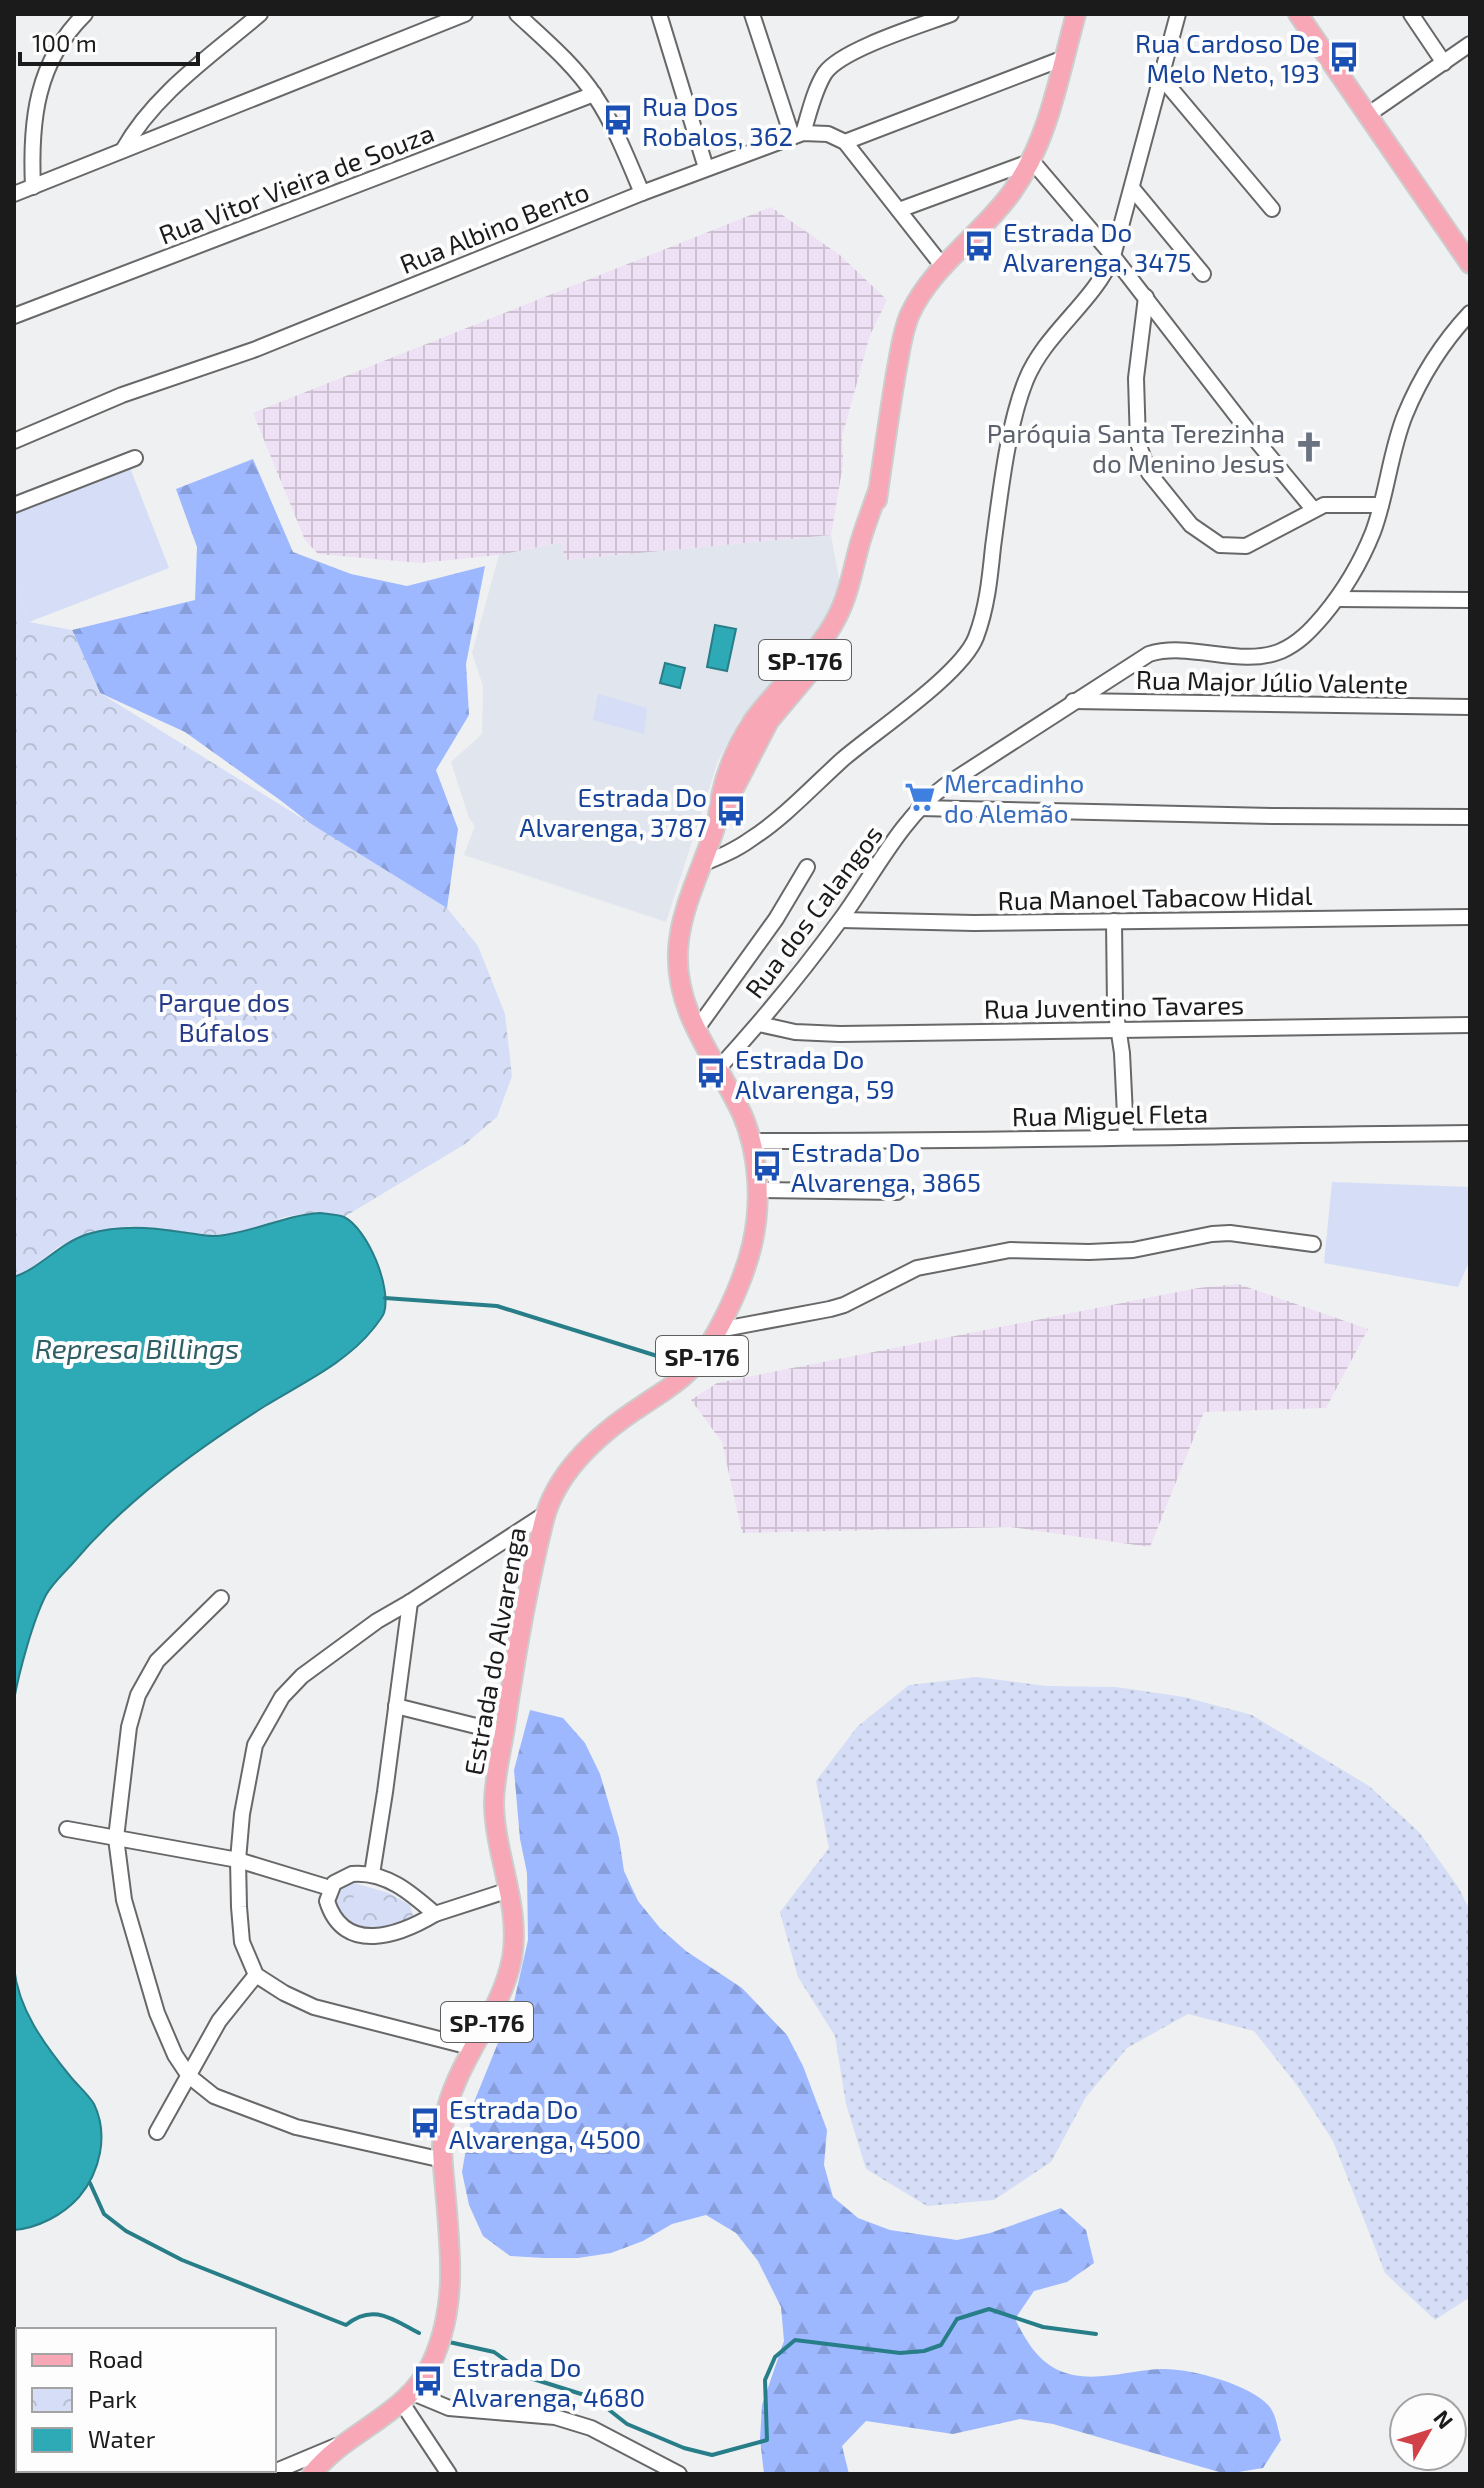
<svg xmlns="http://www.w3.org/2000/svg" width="1484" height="2488" viewBox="0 0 1484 2488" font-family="'Exo 2',sans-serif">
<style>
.built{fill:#e1e5ed}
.industrial{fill:url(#industrial-grid)}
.grass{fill:url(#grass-dots)}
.forest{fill:url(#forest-firs)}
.park{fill:url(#park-crowns)}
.garden{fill:#d5def6}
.water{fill:#2ea9b6;stroke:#287e88;stroke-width:2}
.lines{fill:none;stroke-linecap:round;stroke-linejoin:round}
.stream{stroke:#287e88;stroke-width:4}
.minor-casing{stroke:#686869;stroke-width:18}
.major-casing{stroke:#cdcdcd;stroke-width:22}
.minor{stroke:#fff;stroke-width:14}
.major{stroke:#f8a7b6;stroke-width:18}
.labels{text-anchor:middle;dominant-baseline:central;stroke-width:8;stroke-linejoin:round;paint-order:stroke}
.shield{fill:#fdfdfe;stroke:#5f5f60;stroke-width:2}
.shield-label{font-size:24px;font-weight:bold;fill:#1b1b1c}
.transit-label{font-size:26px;fill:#164399;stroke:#fdfdfe;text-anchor:start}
.street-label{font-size:26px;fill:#1b1b1c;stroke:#fdfdfe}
.worship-label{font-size:26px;fill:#5b616d;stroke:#fdfdfe;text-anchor:end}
.shop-label{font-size:26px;fill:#366cbe;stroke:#fdfdfe;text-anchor:start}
.park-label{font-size:26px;fill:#263a89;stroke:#fdfdfe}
.water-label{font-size:28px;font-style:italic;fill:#2d5e64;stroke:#fdfdfe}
</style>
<defs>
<pattern id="industrial-grid" width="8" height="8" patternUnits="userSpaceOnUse" patternTransform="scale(2)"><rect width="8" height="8" fill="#eee1f5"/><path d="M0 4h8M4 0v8" fill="none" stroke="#ccc0d1"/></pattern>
<pattern id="grass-dots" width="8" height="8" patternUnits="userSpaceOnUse" patternTransform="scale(2)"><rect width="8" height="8" fill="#d5def6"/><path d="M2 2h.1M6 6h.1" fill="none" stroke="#b6bed2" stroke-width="1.8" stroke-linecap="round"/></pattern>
<pattern id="forest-firs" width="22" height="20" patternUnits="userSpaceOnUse" patternTransform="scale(2)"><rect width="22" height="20" fill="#9eb8ff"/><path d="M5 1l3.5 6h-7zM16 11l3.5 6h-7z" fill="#889eda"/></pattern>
<pattern id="park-crowns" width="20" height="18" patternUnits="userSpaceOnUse" patternTransform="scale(2)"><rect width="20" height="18" fill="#d5def6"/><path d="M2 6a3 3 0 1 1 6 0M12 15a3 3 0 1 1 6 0" fill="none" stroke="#b6bed2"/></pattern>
</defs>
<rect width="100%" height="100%" fill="#eff0f1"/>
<path class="built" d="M831 535 840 584 839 603 815 639 739 721 718 761 666 922 464 855 475 826 469 818 451 762 482 734 483 686 472 653 499 555 563 542 566 560Z"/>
<g class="industrial">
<path d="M771 207 841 256 887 300 870 335 842 437 843 464 831 535 565 560 562 542 499 555 420 563 318 554 305 540 253 413Z"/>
<path d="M1238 1284 1368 1329 1326 1408 1204 1412 1150 1547 1010 1527 742 1533 722 1442 691 1400 717 1383 1198 1288Z"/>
</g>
<path class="grass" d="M977 1677 1046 1686 1116 1687 1184 1697 1252 1715 1369 1786 1419 1832 1458 1887 1470 1910V2297L1435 2320 1385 2273 1333 2141 1296 2084 1254 2031 1188 2014 1127 2048 1086 2097 1051 2162 994 2200 927 2206 866 2169 846 2104 835 2036 798 1977 780 1912 829 1848 816 1781 857 1727 909 1685Z"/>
<g class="forest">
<path d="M253 459 293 552 351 574 407 586 485 566 466 664 469 715 436 770 458 829 447 908 387 883 280 800 185 732 100 693 72 630 195 600 197 547 176 489Z"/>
<path d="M530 1710 563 1718 585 1743 600 1774 619 1838 624 1871 638 1901 660 1928 686 1951 742 1988 787 2035 803 2066 827 2130 824 2165 833 2197 858 2218 890 2230 957 2240 990 2233 1061 2208 1086 2230 1094 2263 1067 2282 1034 2291 1015 2319C1026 2340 1036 2359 1058 2370 1090 2385 1128 2370 1161 2369 1189 2368 1250 2384 1269 2406 1276 2414 1278 2430 1281 2440L1263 2468 1226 2474 1053 2424 1020 2419 953 2434 866 2421 842 2446 849 2474H764L760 2439 762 2405 784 2341 781 2307 758 2261 736 2233 706 2215 672 2224 643 2241 611 2253 578 2258H544L510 2256 483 2236 469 2205 462 2172 474 2102 513 2006 528 1940 527 1873 520 1839 514 1770Z"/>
</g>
<g class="park">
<path d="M14 583 29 622 72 630 100 693 447 908 478 946 505 1014 512 1076 497 1117 465 1144 344 1217 302 1214 285 1217 247 1231 214 1237 131 1226 88 1234 58 1247 24 1274 14 1277Z"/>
<path d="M347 1881 389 1893 410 1905 414 1919C378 1932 356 1939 333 1900L337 1884Z"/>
</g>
<g class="garden">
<path d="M130 468 169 568 29 622 14 583V513Z"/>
<path d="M598 694 647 708 644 734 593 720Z"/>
<path d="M1332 1182 1470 1187V1260L1458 1287 1324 1263Z"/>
<path d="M354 1894 386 1901 383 1914 351 1908Z"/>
</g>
<g class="water">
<path d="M715 625 736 629 727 671 707 667Z"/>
<path d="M665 663 685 668 680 688 660 683Z"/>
<path d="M320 1213C327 1214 337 1214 344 1217 368 1229 392 1288 384 1313 382 1318 376 1325 373 1329 346 1363 302 1383 265 1406 196 1450 126 1500 73 1563 64 1573 52 1584 46 1595 33 1620 19 1672 14 1700V1277C41 1268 59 1243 88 1234 119 1225 149 1227 181 1232 192 1233 206 1237 217 1236 253 1233 284 1215 320 1213Z"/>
<path d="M14 1967C18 2009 44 2044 70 2076 77 2085 88 2094 94 2104 109 2135 100 2172 79 2197 63 2215 38 2228 14 2230Z"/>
</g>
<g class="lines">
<g class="stream">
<path d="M385 1298 497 1306 670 1360"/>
<path d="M90 2183 104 2214 126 2231 182 2260 346 2325C373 2303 392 2319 419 2333"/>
<path d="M449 2342 494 2352 530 2378 594 2398 627 2424 684 2448 712 2455 767 2440 765 2380 775 2357 795 2340 900 2353 924 2351 941 2345 957 2319 989 2309 1043 2327 1096 2334"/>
</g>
<g class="minor-casing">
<g id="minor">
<path d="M517 14C544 39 575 65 595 96 615 126 628 160 642 193"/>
<path d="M659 14 706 168"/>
<path d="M752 14 792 136"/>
<path d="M1411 14 1444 63"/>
<path d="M1161 77 1272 209"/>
<path d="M1366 116 1470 44"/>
<path d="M803 133C809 114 814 90 825 73 842 49 922 25 951 14"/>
<path d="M845 142 1064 58"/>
<path d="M123 150C154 94 212 55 260 14"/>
<path d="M33 187C30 121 36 62 85 14"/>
<path d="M1132 188 1203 274"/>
<path d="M14 194 465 14"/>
<path d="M899 210 1032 161 1113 256 1246 428 1313 509"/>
<path d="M1146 297 1136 378 1138 443 1149 473 1191 525 1220 545 1246 546 1324 505H1381"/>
<path d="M14 316 594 94"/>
<path d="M14 441 122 395 256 349 642 193 803 133 828 134 845 142 944 268"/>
<path d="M14 505 135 458"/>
<path d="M1337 599 1470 600"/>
<path d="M1073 701 1470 707"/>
<path d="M919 808 1273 816 1470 817"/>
<path d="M702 864C719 857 736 850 751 839 785 817 813 786 843 759 877 730 962 674 976 637 987 608 990 577 993 547 1000 496 1007 427 1026 380 1045 333 1094 302 1113 256L1178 14"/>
<path d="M841 920 974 923 1470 917"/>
<path d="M1114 921 1115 1007 1122 1053 1126 1136"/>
<path d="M759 1024 795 1032 840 1034 1470 1025"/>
<path d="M696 1030 776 919 807 867"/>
<path d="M717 1070C761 1022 803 971 841 919 874 874 901 818 946 785L1149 654C1191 641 1240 668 1281 651 1299 643 1311 630 1323 616 1343 592 1361 562 1373 532 1387 495 1390 452 1405 415 1421 376 1441 344 1470 313"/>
<path d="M751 1141C991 1142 1230 1135 1470 1133"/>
<path d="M757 1190 897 1192"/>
<path d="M718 1330 830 1309 844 1305 917 1268 1010 1250 1089 1252 1133 1250 1212 1234 1230 1233 1313 1244"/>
<path d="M221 1598 157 1661 138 1695 129 1727 116 1838 124 1900 157 2013 175 2055 189 2076 214 2096 296 2127 443 2160"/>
<path d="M396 1706 504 1733"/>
<path d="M67 1829 238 1860 330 1888"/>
<path d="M352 1874C386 1871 411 1893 435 1914 400 1935 344 1956 327 1901L334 1883Z"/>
<path d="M372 1874 385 1792 410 1602"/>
<path d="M435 1914 509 1890"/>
<path d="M474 2048 314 2007 284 1993 256 1975 242 1942 239 1907 238 1860 242 1814 255 1745 282 1697 302 1676 377 1621 410 1602 545 1514"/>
<path d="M157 2132 219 2021 256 1975"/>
<path d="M413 2393 449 2408 555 2417 591 2428 679 2474"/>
<path d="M402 2403 449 2474"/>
<path d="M269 2474 336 2446"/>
</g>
</g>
<g class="major-casing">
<g id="major">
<path d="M1298 14 1470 264"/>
<path d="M877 500C883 458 889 415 896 373 900 353 902 332 910 314 932 266 982 234 1012 192 1049 140 1059 75 1076 14"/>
<path d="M725 806 769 721 817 664"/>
<path d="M312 2474C347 2430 408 2415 432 2362 458 2305 450 2248 445 2188 443 2166 440 2143 444 2121 454 2063 501 2016 512 1958 521 1906 495 1856 494 1804 494 1779 501 1753 505 1727 515 1658 527 1588 544 1520 557 1470 601 1432 643 1405 659 1394 674 1386 688 1372 715 1345 743 1283 752 1245 762 1203 759 1153 742 1114 717 1060 675 1014 678 951 680 907 704 866 716 824 719 814 720 802 722 792 728 766 739 742 753 721 778 685 817 657 837 617 849 594 853 568 860 543 865 526 872 508 878 491"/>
</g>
</g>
<use href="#minor" class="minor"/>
<use href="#major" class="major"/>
</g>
<defs>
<g id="bus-bare" transform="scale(2.4)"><path d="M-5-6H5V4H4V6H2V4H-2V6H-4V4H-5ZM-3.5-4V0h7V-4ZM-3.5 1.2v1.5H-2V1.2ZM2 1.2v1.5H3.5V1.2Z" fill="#1a4fb4" stroke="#fdfdfe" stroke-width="2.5" paint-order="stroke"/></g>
<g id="church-bare" transform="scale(2.4)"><path d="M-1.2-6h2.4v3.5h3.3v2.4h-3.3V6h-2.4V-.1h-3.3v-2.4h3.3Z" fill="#6b7280" stroke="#fdfdfe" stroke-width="2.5" paint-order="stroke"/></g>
<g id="supermarket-bare" transform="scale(2.4)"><path d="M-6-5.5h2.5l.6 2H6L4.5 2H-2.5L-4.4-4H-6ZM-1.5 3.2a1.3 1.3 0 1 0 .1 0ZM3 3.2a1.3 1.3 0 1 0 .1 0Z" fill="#3f7fe0" stroke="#fdfdfe" stroke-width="2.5" paint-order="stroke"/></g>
</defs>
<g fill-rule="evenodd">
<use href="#bus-bare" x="1344" y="57"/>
<use href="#bus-bare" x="618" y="120"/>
<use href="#bus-bare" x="979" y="246"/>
<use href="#church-bare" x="1309" y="447"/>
<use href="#supermarket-bare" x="920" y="797"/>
<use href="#bus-bare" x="731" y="811"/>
<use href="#bus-bare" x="711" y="1073"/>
<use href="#bus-bare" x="767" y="1166"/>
<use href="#bus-bare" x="425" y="2123"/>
<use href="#bus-bare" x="428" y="2381"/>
</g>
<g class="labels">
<g class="shield">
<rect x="759" y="640" width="92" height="40" rx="6"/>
<rect x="656" y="1336" width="92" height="40" rx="6"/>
<rect x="441" y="2002" width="92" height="40" rx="6"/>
</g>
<g class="shield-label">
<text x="805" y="660">SP-176</text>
<text x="702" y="1356">SP-176</text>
<text x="487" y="2022">SP-176</text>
</g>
<g class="transit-label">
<text x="1320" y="42" text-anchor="end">Rua Cardoso De<tspan x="1320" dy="30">Melo Neto, 193</tspan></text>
<text x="642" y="105">Rua Dos<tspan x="642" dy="30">Robalos, 362</tspan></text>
<text x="1003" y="231">Estrada Do<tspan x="1003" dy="30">Alvarenga, 3475</tspan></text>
<text x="707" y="796" text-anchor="end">Estrada Do<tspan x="707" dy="30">Alvarenga, 3787</tspan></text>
<text x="735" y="1058">Estrada Do<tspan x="735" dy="30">Alvarenga, 59</tspan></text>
<text x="791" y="1151">Estrada Do<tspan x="791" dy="30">Alvarenga, 3865</tspan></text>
<text x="449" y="2108">Estrada Do<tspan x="449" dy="30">Alvarenga, 4500</tspan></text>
<text x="452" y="2366">Estrada Do<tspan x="452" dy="30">Alvarenga, 4680</tspan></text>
</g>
<g class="street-label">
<text transform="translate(296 183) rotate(-21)">Rua Vitor Vieira de Souza</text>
<text transform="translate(494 227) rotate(-22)">Rua Albino Bento</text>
<text transform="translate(1272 681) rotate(1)">Rua Major Júlio Valente</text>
<text transform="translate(1155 897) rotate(-1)">Rua Manoel Tabacow Hidal</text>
<text transform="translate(813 911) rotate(-53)">Rua dos Calangos</text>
<text transform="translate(1114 1006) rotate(-1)">Rua Juventino Tavares</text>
<text transform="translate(1110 1114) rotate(-1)">Rua Miguel Fleta</text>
<text transform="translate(494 1651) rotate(-80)">Estrada do Alvarenga</text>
</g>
<g class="worship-label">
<text x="1285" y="432">Paróquia Santa Terezinha<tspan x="1285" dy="30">do Menino Jesus</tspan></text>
</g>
<g class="shop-label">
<text x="944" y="782">Mercadinho<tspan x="944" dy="30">do Alemão</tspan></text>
</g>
<g class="park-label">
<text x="224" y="1001">Parque dos<tspan x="224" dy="30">Búfalos</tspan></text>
</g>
<g class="water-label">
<text x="137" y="1348">Represa Billings</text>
</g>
</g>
<rect width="1484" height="2488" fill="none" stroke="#1b1b1c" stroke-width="32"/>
<rect x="16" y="2328" width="260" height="144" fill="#fdfdfe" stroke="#a3a3a4" stroke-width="2"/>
<rect x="32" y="2354" width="40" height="12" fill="#f8a7b6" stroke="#a3a3a4" stroke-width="2"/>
<text x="88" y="2368" font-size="24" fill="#1b1b1c">Road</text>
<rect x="32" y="2388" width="40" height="24" fill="url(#park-crowns)" stroke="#a3a3a4" stroke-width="2"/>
<text x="88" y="2408" font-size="24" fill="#1b1b1c">Park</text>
<rect x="32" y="2428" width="40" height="24" fill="#2ea9b6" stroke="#a3a3a4" stroke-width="2"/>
<text x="88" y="2448" font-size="24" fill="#1b1b1c">Water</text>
<g transform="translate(1428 2432) rotate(51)"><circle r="38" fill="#fdfdfe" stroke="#a3a3a4" stroke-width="2"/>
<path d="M0-6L14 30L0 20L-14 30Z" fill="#d14148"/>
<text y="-12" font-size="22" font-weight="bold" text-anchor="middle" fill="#1b1b1c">N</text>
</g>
<path d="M20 52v12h178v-12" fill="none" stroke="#1b1b1c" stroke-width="4"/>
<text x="32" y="52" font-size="24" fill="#1b1b1c" stroke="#fdfdfe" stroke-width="6" paint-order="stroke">100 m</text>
</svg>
